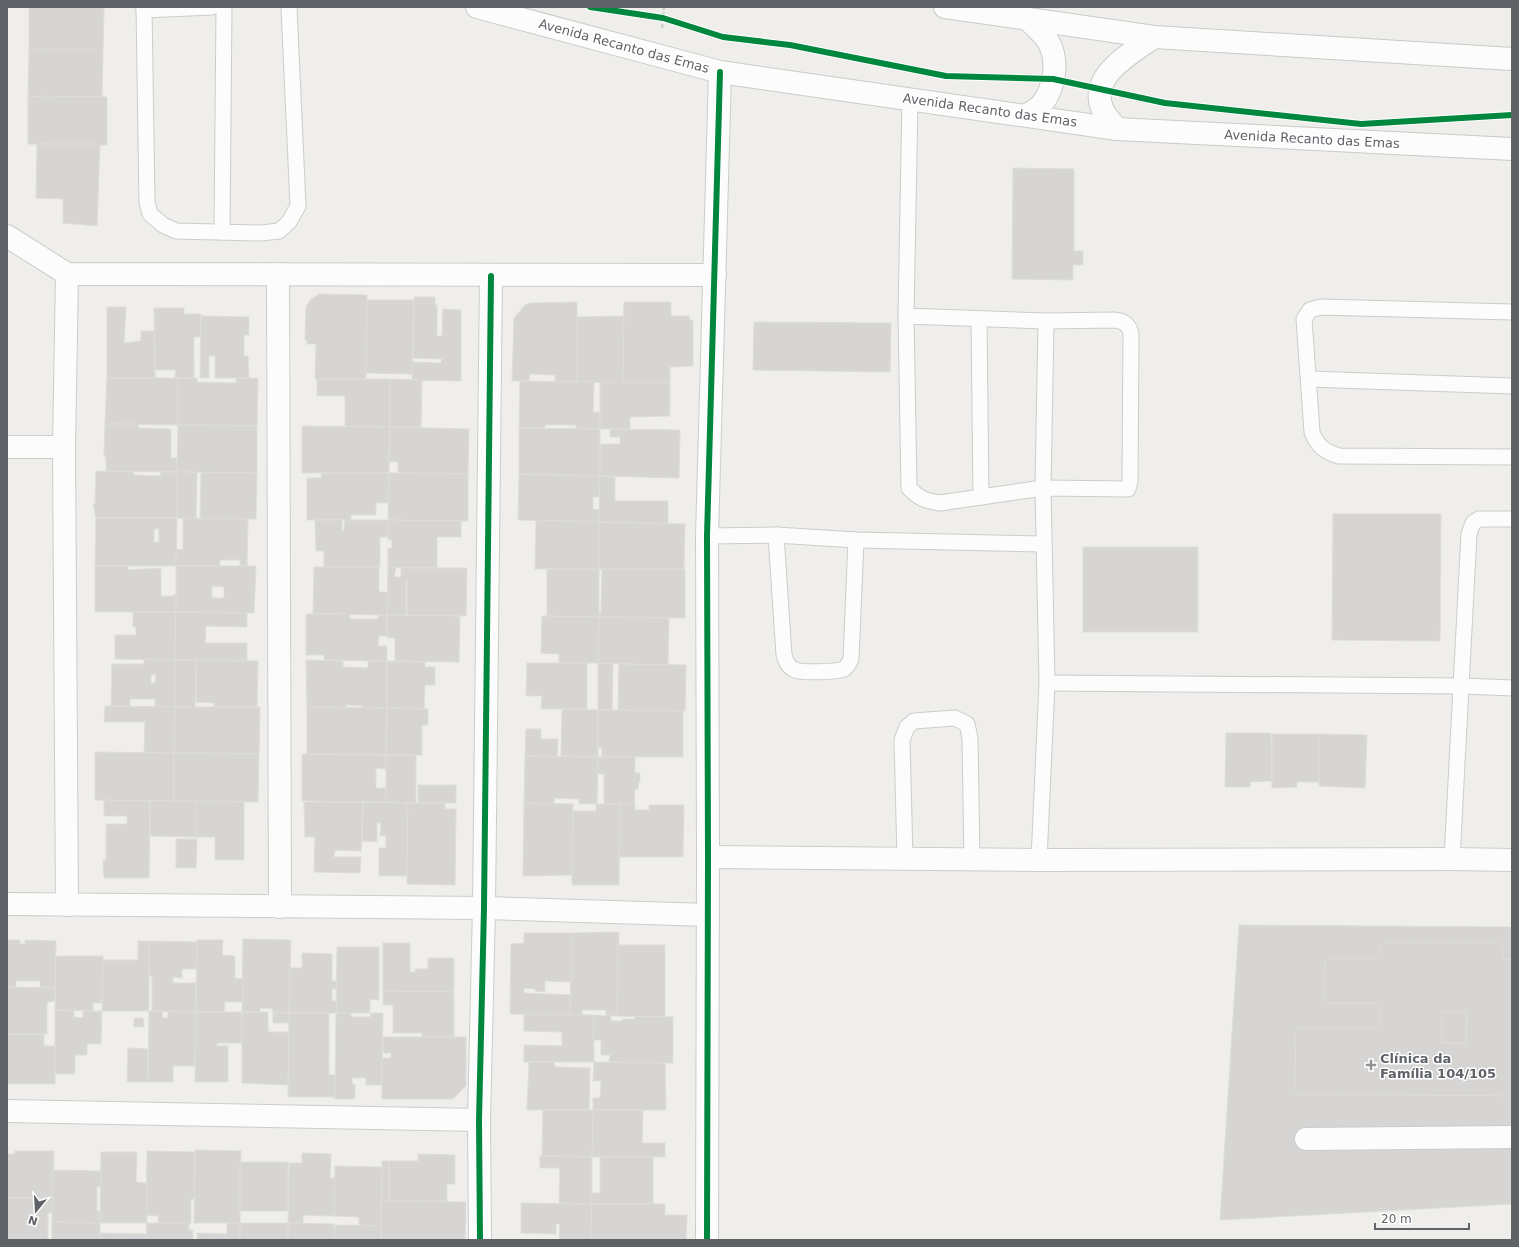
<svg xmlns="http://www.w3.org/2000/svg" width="1519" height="1247" viewBox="0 0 1519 1247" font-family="'DejaVu Sans',sans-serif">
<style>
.building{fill:#d6d5d3;stroke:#deddd9;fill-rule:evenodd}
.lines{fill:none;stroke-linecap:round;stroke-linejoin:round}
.service-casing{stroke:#cbcccc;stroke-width:17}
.minor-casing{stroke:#cbcccc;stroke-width:24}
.tertiary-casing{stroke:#cbcccc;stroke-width:24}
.secondary-casing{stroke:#cacacb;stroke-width:24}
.path{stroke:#cacfcc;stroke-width:2.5;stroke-dasharray:4 2;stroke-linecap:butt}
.service{stroke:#fdfcfc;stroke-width:15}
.minor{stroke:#fdfcfc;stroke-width:22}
.tertiary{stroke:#fdfcfc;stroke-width:22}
.secondary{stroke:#fdfcfc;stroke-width:22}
.cycleway-casing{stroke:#fff;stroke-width:8}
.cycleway{stroke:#00873e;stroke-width:6}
.poi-dot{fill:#919496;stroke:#fff;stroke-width:1.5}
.labels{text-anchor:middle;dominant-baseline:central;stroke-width:3;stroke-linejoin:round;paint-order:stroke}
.street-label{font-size:13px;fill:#5f6368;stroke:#fff}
.poi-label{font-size:13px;font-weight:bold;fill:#5f6368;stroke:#fff;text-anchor:start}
</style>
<rect width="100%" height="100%" fill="#efeeea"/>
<g class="building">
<path d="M29 7H104L103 50H29Z"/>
<path d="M43 49 103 50 102 97H28L29 50Z"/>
<path d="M43 96 107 97V145L28 144V97Z"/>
<path d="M37 144H100L97 226 63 223V199L36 198Z"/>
<path d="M1013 168 1074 169V251H1083V265H1073V280L1012 279Z"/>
<path d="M319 294 367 295 366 379H315L316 344H307V340H305L306 308 310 300Z"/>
<path d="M414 297H435V305H437V336H442L443 309 461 310V381L412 380V362L441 363 442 359 413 358Z"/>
<path d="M367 300H414L412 374 366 373Z"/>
<path d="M577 302V382H555V375L530 374 529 381H512L514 318 525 305 530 303Z"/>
<path d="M624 302H671V316H690L689 320H693V366L670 367V383H623Z"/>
<path d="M107 307H126L124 343 141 341V331H155V378H107Z"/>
<path d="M154 308H184V314H201L200 337H194V378H175L176 370H155Z"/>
<path d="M201 316 249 317V335H244V356H248L249 378H215V356H209V378H200Z"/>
<path d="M624 316 623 383 577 382V317Z"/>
<path d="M754 322 891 323 890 372 753 370Z"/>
<path d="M107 378H178V425L105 424Z"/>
<path d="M178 378H197V382L236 383V378H258L257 426 178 425Z"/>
<path d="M317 379H390V427L345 426V396H317Z"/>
<path d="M390 379 422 380 421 427H390Z"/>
<path d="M520 381 594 382 593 412H600V429H576V425H545V428H519Z"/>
<path d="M600 382 670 383V416L630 417V429H600Z"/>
<path d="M105 424H138V428L171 429V458H177V472L106 471V457L104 456Z"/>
<path d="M178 425 257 426V473L177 472Z"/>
<path d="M302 426 390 427 389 473H302Z"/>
<path d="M390 427 469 429 468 474 398 473V462H389Z"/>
<path d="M519 428 600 429V476L519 474Z"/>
<path d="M610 429 680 430 679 478 600 476V444H620V437H610Z"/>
<path d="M96 471 134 472V475L160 476 161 472H177V518H96L93 504H95Z"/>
<path d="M177 472H197L196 519 177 518Z"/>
<path d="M201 473H257L256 519H200Z"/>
<path d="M322 473H389V503H376V515H351V520H307V478H321Z"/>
<path d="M389 473 468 474V521L388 520Z"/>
<path d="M519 474 600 476V497H593V509L600 510 599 522 518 520Z"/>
<path d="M600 476 615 477V501H668V524L599 522Z"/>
<path d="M1333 514H1441L1440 641 1332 640Z"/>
<path d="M96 518H177L176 566H95ZM154 529H159V542H154Z"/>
<path d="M183 518 248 519 247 566H240V560H220V566H176V549L183 550Z"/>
<path d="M315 520H342V531H344L345 520H388V537H380V567H324V551H316Z"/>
<path d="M388 520 461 521V537H437V568L388 567V548H392V540H388Z"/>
<path d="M536 520 599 522V569H535Z"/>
<path d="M599 522 685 524 684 569H599Z"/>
<rect x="1083" y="547" width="115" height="85"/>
<path d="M95 566H128V570L161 568V596H173L176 594V612H95Z"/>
<path d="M176 566H256L254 613 176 612ZM212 586 224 587V598H212Z"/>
<path d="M314 567H379V592H388L387 615 313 614Z"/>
<path d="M388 567H396L394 577H401V568H467L466 616 407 615V580H406V615H387Z"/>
<path d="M547 569H599V617L547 616Z"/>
<path d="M602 569H685V618L599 617V613H601Z"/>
<path d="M133 612H176L175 660 115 659V635H136V627H133Z"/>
<path d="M176 612 247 613V627L206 626 205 643H247V661L175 660Z"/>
<path d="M306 614H350V619H378V615H387V636H379L378 646H387V661L324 660V655H306Z"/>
<path d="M387 615 460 616 459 662 395 661V638H387Z"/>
<path d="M542 616 599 617 598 663H559V654L541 653Z"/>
<path d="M599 617 669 618 668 665 598 663Z"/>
<path d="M144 659 175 660V707H155V699H130V706H111L112 664H144ZM151 674 156 675 155 683 151 684Z"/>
<path d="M175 660H196L195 707H175Z"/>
<path d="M196 660 258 661 257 707H214V703L196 702Z"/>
<path d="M306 660 343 661V667L368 668V661H387V708H362V706L346 705V708L307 707Z"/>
<path d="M387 661 425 662V667H435V685H425L424 709 387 708Z"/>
<path d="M527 663H587V709H541L542 696H526Z"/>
<path d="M598 663 613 664 612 710H598Z"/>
<path d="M619 664 686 665 685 711 618 710Z"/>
<path d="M105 706 175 707 174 753H144L145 722H104Z"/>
<path d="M175 707H260L259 754 174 753Z"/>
<path d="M307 707 387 708 386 755 307 754Z"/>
<path d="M387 708 428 709V725H422V755H386Z"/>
<path d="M562 709 598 710V757L561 756Z"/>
<path d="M598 710 683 711V757H602V748L598 747Z"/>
<path d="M526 729H541V739H558L557 757 525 756Z"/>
<path d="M1226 733H1271L1272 781 1250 782V787H1225Z"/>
<path d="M1272 734H1319V782H1297V787L1272 788Z"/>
<path d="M1319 734 1367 735 1365 788 1319 786Z"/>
<path d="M95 752 174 753V801L95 800Z"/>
<path d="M174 753 259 754 258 802 174 801Z"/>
<path d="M302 754 386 755V769L376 768V788H386V802L302 801Z"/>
<path d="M386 755H416V803L386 802Z"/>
<path d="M525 756 598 757 597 804H579V799L554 798V804L524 803Z"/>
<path d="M598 757H635V773H640V782H639L638 789H635L634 805 604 804V774H597Z"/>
<rect x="418" y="785" width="38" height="18"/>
<path d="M104 800 150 801 149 878H104L103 860H106V824H127V816H104Z"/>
<path d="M150 801H197L196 837 150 836Z"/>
<path d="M197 801 244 802V860H215V837H196Z"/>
<path d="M304 802H363L361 851 335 850 334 857H361L360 873 314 872 315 837H305Z"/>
<path d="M363 802 408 803 407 876H379V848H386V835L380 836 381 823H377V842L362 841Z"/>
<path d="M408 803H445V809H456L455 885 407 884Z"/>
<path d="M524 803 573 804 572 875 523 876Z"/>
<path d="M596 804H620L619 885H572L573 811H596Z"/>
<path d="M620 804H635V810H649V805H684L683 857H619Z"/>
<path d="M176 839H197L196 868H176Z"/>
<path d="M1239 925 1512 927V1204L1220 1220Z"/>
<path d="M619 932 617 1016H606V1010H582V1015H570L572 933Z"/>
<path d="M524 933H572L571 982 545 981V992L535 991V989L524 988V993L571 995 570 1015 510 1014 511 944 524 943Z"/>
<path d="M243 939 291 940 289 1013H272L273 1009 260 1008V1012H242Z"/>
<path d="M7 940H20V944H25V940L56 941 55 988 40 987V981H16V987H7Z"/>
<path d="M197 940H223L222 955 235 956V978L243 979V1002H225L224 1012H196Z"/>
<path d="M138 941H149V1011H102L103 960H138Z"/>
<path d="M149 941 197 942 196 969H182V978L173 977V983H196V1012L152 1011V976H149Z"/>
<path d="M1386 942 1498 943 1502 946 1503 959 1512 960V1096L1299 1094 1295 1091 1296 1028H1376L1380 1023V1006L1377 1003H1327L1324 1000 1325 961 1329 958 1377 959 1380 954V945ZM1442 1012H1467L1466 1043H1442Z"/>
<path d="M383 943H410V972H415V969H428V958H454V992L383 991Z"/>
<path d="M618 945H665V1017L617 1016Z"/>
<path d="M337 947H379V1000L370 999V1013H336Z"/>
<path d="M302 953 332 954V981H337L336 989H332V1001H336V1013H289L290 968H302Z"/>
<path d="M56 956H103L102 1003H93V1011L55 1010Z"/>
<path d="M7 987 55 988V1001L47 1002V1034H7Z"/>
<path d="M383 991 454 992V1037H422V1033H393V1005H383Z"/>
<path d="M55 1010 74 1011V1017L83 1018V1011H102L101 1044H87V1055H75V1074H55Z"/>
<path d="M149 1011H163L162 1018H168V1011L196 1012 195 1066H173V1082H148Z"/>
<path d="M196 1012H242V1043H217V1046H228V1082H195Z"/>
<path d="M242 1012H268V1032H289L288 1085 242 1083Z"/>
<path d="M273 1012 289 1013V1023H273Z"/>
<path d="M289 1013H329V1075H335V1097H288Z"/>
<path d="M336 1013H351V1017H370L371 1013H383L382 1085H366V1078H352V1084H355V1099H335Z"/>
<path d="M524 1014 594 1015V1062H524V1045L562 1046V1032L524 1031Z"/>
<path d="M594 1015 611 1016V1021H622V1019H635V1016L673 1017V1063L609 1062 610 1055H601V1040H593Z"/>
<path d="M134 1018H143L144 1027H134Z"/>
<path d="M7 1034 44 1035V1046H55V1084H7Z"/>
<path d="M383 1037H466V1086L453 1099H382V1058H391V1053H383Z"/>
<path d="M128 1048 148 1049V1082H127Z"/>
<path d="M529 1062H554L555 1067 590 1068 589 1110H527Z"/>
<path d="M594 1062 665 1063 666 1110H593V1098H600L601 1081H593Z"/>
<path d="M543 1110H593L592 1157 542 1156Z"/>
<path d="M593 1110H643L642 1143H665V1157H592Z"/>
<path d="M195 1150 241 1151 240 1223H194Z"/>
<path d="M15 1151H54L53 1198H7V1154H15Z"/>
<path d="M147 1151 195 1152 194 1199H191V1224L158 1223V1216L146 1215Z"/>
<path d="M101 1152H137L136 1182 147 1183V1223H100Z"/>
<path d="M302 1153 331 1154 330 1178H335L334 1216 303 1215V1224L288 1223 289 1163H302Z"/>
<path d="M418 1154 455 1155V1184H447V1201H389V1161H418Z"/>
<path d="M540 1156 592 1157V1204L559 1203 560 1168H540Z"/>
<path d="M600 1157H653V1204H592V1193H600Z"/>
<path d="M382 1161H389V1201H381Z"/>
<rect x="240" y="1162" width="48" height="49"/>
<path d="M335 1166 382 1167 381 1226 359 1225V1217L334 1216Z"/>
<path d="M53 1170 101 1171V1187H97V1211H100V1223L52 1222Z"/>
<path d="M7 1198H53L52 1213H48V1240H7Z"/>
<path d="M381 1201 466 1202 465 1240H381Z"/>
<path d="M521 1203 592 1204 591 1240H559L560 1224H556V1234L521 1233Z"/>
<path d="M592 1204H665V1215H687L686 1240H591Z"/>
<path d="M52 1222 100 1223V1240H52Z"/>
<path d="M147 1223H189V1230H193V1240H146Z"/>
<path d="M227 1223H240V1240H197V1233L227 1234Z"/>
<rect x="240" y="1223" width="48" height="17"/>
<path d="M288 1223 334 1224V1240H288Z"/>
<path d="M335 1225 381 1226V1240H334Z"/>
<path d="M100 1233 146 1234V1240H100Z"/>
</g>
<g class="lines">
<g class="service-casing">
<g id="service">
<path d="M144 7 147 202 150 214 163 225 176 231 261 233 279 231 289 222 298 206 289 7"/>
<path d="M144 10 212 7"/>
<path d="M222 232 224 7"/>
<path d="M1512 312 1321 307 1310 310 1304 319 1312 432C1317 446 1325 452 1339 456L1512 457"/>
<path d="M906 316 1046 321 1114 320C1124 321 1129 324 1131 334L1130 482 1128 489 1043 488 940 503C926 501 918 498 909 488L906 316 910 99"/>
<path d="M979 319 981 497"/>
<path d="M1309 379 1512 386"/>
<path d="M776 535 784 655C786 662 788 667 795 670 802 673 837 672 844 669 848 666 849 663 851 659L856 540"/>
<path d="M707 536 776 535 856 540 1044 544"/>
<path d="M1047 683 1462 686 1512 688"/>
<path d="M905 859 902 740 907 727 914 721 955 718 967 724 970 738 972 860"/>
<path d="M1452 859 1469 534 1473 523 1479 519H1512"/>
<path d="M1039 860 1047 683 1043 488 1046 321"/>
</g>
</g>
<g class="minor-casing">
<g id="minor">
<path d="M7 236 67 274 715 275"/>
<path d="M278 274 280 907"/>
<path d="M7 447H64"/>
<path d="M708 857 1039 860 1452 859 1512 860"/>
<path d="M7 904 484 908 708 915"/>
<path d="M67 905 64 447 67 274"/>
<path d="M7 1111 479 1120"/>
<path d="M1306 1139 1512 1137"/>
<path d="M480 1240 479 1120 484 908 491 276"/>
</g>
</g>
<g class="tertiary-casing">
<path id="tertiary" d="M707 1240 708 857 707 536 720 72"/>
</g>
<g class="secondary-casing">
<g id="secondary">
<path d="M477 7 720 72 1117 129 1512 149"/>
<path d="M945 7 1154 37 1512 59"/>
<path d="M1027 115C1032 112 1039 108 1042 104 1055 87 1059 60 1048 41 1044 34 1035 27 1029 20"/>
<path d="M1117 129C1113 124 1108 119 1105 114 1084 78 1130 54 1154 37"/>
</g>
</g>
<path class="path" d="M662 28 664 7"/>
<use href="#service" class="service"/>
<use href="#minor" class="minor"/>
<use href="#tertiary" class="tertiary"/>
<use href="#secondary" class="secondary"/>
<g class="cycleway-casing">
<g id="cycleway">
<path d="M590 7 663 18 723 37 790 45 946 76 1053 79 1165 103 1361 124 1512 115"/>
<path d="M480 1240 479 1120 484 908 491 276"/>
<path d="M707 1240 708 857 707 536 720 72"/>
</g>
</g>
<use href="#cycleway" class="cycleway"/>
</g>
<path class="poi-dot" d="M1369 1059h4v4h4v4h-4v4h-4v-4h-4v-4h4z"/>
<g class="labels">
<g class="street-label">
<text transform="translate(624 46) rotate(15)">Avenida Recanto das Emas</text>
<text transform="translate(990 110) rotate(8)">Avenida Recanto das Emas</text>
<text transform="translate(1312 139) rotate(3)">Avenida Recanto das Emas</text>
</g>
<g class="poi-label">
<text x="1380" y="1058">Clínica da<tspan x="1380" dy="15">Família 104/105</tspan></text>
</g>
</g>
<rect width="1519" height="1247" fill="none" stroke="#5f6368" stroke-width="16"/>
<g transform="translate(36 1211) rotate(198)" stroke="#ffffff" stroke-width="3" paint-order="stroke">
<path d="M0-3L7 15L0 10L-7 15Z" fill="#5f6368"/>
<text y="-6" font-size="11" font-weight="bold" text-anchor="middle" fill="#5f6368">N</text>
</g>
<path d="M1375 1223v6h94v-6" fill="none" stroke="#5f6368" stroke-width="2"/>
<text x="1381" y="1223" font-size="12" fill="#5f6368" stroke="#ffffff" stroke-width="3" paint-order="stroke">20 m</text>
</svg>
